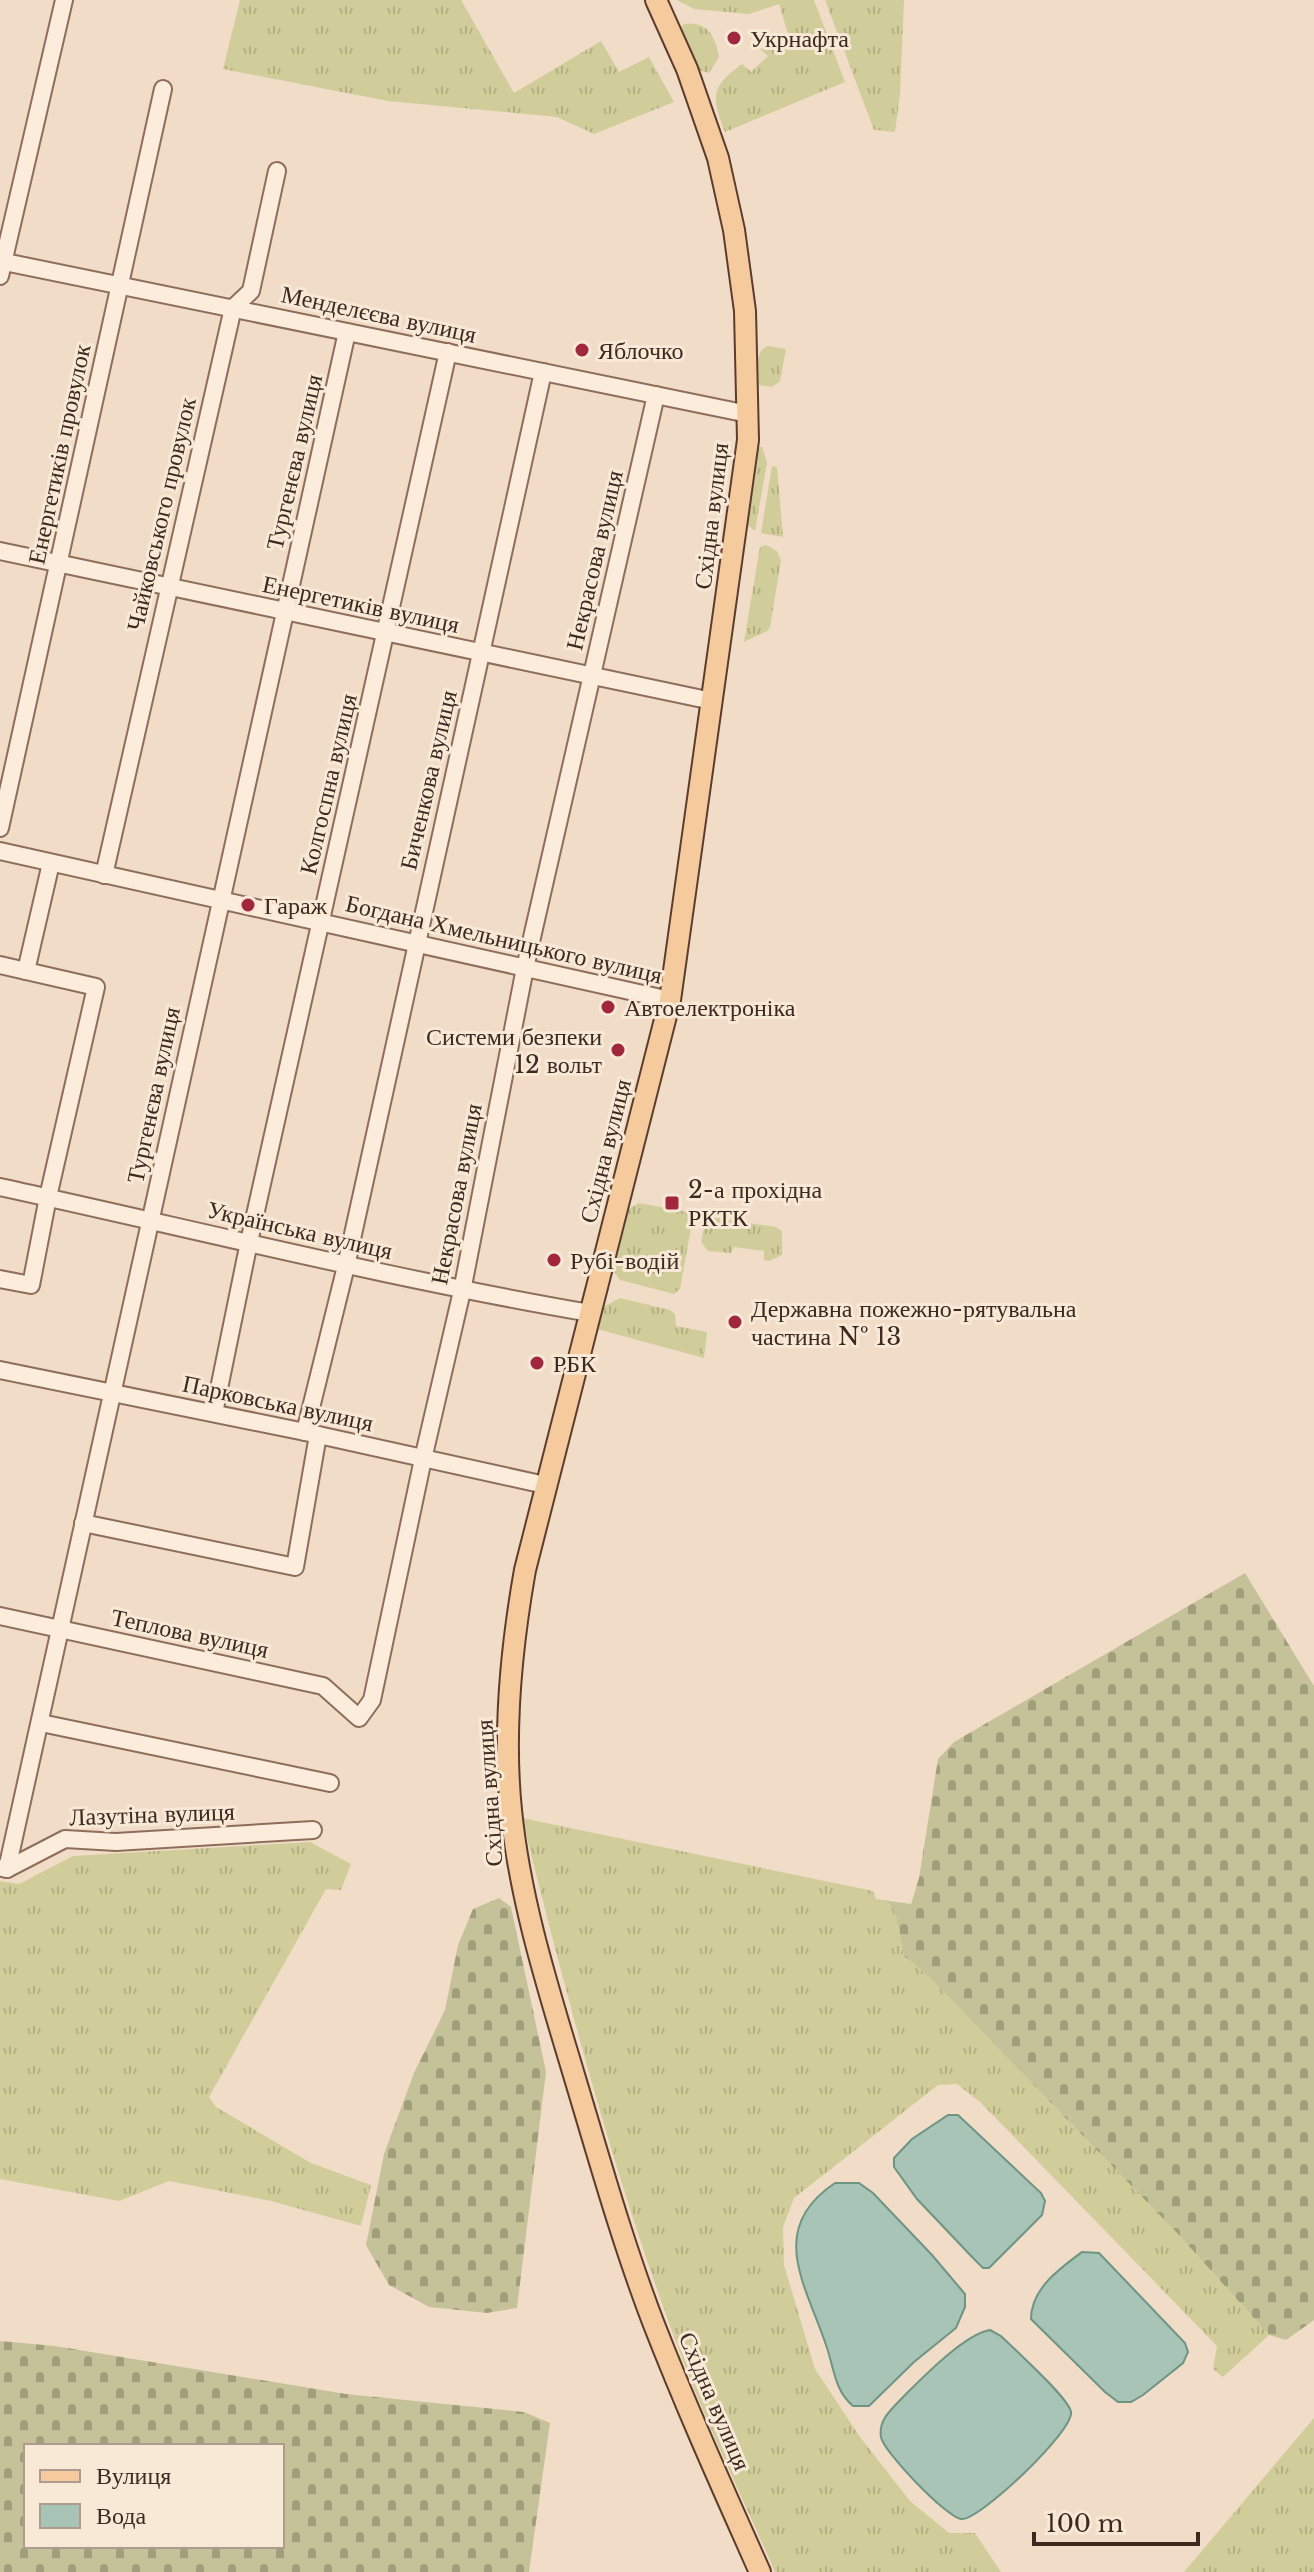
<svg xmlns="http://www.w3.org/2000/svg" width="1314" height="2572" viewBox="0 0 1314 2572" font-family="'Libre Baskerville',serif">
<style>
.grass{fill:url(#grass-tufts)}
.cemetery{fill:url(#cemetery-stones);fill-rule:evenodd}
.water{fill:#a8c4b7;stroke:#6e9484;stroke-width:2}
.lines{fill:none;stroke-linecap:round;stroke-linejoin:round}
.minor-casing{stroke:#8e6d5b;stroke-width:20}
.major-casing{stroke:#5c3c2f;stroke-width:24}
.minor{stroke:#fbecdb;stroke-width:16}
.major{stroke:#f5cb9e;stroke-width:20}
.poi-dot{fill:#a0273d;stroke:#f8e9d7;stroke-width:3}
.labels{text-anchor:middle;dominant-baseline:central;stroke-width:6;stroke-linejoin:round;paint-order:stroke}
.poi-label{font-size:24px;fill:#3d291f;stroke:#f8e9d7;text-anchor:start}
.street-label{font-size:24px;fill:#3d291f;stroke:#f8e9d7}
</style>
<defs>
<pattern id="grass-tufts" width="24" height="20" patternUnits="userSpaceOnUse" patternTransform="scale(2)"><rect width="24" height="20" fill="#d0cd9a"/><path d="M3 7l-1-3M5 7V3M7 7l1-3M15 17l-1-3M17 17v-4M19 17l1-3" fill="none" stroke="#b4b084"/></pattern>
<pattern id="cemetery-stones" width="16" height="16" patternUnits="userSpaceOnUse" patternTransform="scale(2)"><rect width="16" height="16" fill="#c5c299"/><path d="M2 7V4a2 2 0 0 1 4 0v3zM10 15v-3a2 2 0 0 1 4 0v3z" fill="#a19e7c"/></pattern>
</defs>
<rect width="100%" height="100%" fill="#f1ddc7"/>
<g class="grass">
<path d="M240 0H461L514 93 601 41 619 72 649 57 674 102 594 134 557 117 388 101 223 69Z"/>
<path d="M677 0H814L845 82 725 132C711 97 711 86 742 64L751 72 768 56 760 49 789 37 779 4 749 14 694 9Z"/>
<path d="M825 0H904L900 94 895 132 874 130Z"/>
<path d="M684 24C708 21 715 36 719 57L709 73 698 70 681 27Z"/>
<path d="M768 346 786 349 780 381 772 387 759 385C758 371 753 352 768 346Z"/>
<path d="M756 447H762L767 462 755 531 746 524Z"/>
<path d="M772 466 777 467 783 537 761 533Z"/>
<path d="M766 545 777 551 781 560 770 627 767 631 744 642 760 547Z"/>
<path d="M639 1203 687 1212 692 1222 680 1289 674 1294 620 1280 613 1270 627 1210Z"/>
<path d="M711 1217 776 1227 782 1231V1255L769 1261 764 1260V1251L734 1247 731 1253 708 1251 701 1242 706 1220Z"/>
<path d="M620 1298 670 1310 675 1314 676 1326 707 1332 704 1358 597 1329 603 1307Z"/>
<path d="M522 1818 873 1891 876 1899 888 1902 895 1913 904 1956 927 1975 1178 2234 1269 2335 1223 2377 1213 2369 1217 2346 980 2102 957 2084 938 2085 794 2198 783 2227 784 2265 815 2369 860 2437 910 2501 949 2533H975L1001 2572H775C745 2503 712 2436 685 2366 617 2188 568 2003 522 1818Z"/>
<path d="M310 1842 351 1864 341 1890 326 1889 209 2097 216 2107 311 2163 371 2185 361 2226 271 2201 169 2181 119 2201 0 2179V1881L19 1884 73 1856Z"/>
<path d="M1314 2418V2572H1184Z"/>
</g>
<g class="cemetery">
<path d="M1245 1573 1314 1686V2320L1286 2340 1269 2335 1178 2234 927 1975 904 1956 895 1913 888 1902 876 1899 911 1904 919 1878 938 1759 954 1742Z"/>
<path d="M499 1898 511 1907 546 2072 517 2308 487 2313 429 2307 389 2285 366 2245 384 2154 414 2073 445 2010 458 1945 473 1909Z"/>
<path d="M0 2341 55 2346 346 2394 524 2412 550 2423 529 2572H0ZM26 2446H282V2546H26Z"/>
</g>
<g class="water">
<path d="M948 2115H958L1041 2193 1045 2201 1042 2215 989 2268H983L973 2258 917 2199 894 2167V2158L912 2139Z"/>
<path d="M835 2183H859L873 2193 932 2255 965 2294V2307L956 2328 914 2362 869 2406H853C834 2390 834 2367 826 2345 806 2285 766 2229 835 2183Z"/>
<path d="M1082 2252 1099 2253 1185 2343 1188 2352 1183 2363 1143 2395 1131 2402H1118L1105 2392 1031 2319C1031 2289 1059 2269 1082 2252Z"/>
<path d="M990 2330 1001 2336C1014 2349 1069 2398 1071 2412 1074 2431 978 2522 961 2519 946 2517 883 2451 881 2437 878 2419 893 2408 904 2396 923 2377 965 2334 990 2330Z"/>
</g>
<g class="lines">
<g class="minor-casing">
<g id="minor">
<path d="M0 261 748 414"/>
<path d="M0 276 64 0"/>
<path d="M0 551 712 701"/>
<path d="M0 828 163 89"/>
<path d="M0 851 670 1000"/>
<path d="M104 875 233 308 251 291 277 171"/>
<path d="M0 965 96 987 48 1197 31 1285 0 1279"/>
<path d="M26 971 51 863"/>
<path d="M0 1187C197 1230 392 1279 590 1313"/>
<path d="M0 1370 305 1432 545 1485"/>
<path d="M214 1413 249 1242 448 352"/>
<path d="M305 1432 346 1266 543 372"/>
<path d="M83 1523 295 1567 318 1435"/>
<path d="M0 1616 323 1686 359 1718 372 1700 423 1459 462 1291 525 968 656 395"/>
<path d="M41 1723 330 1783"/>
<path d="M2 1868 7 1869 65 1839 116 1842 313 1830"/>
<path d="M7 1869 347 332"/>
</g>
</g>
<g class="major-casing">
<path id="major" d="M656 0 687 69 718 158 734 230 745 311 748 440 670 1000 525 1570C511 1649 503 1731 511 1810 520 1901 548 1988 574 2075 599 2158 622 2241 653 2322 686 2407 723 2489 760 2572"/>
</g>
<use href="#minor" class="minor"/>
<use href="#major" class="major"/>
</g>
<g class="poi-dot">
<circle cx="734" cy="38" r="8"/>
<circle cx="582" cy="350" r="8"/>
<circle cx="248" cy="905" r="8"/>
<circle cx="608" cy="1007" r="8"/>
<circle cx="618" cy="1050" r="8"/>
<rect x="664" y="1195" width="16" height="16" rx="4"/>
<circle cx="554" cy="1260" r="8"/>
<circle cx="735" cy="1322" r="8"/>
<circle cx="537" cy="1363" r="8"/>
</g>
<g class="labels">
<g class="poi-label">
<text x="750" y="38">Укрнафта</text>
<text x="598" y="350">Яблочко</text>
<text x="264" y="905">Гараж</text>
<text x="624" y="1007">Автоелектроніка</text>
<text x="602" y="1036" text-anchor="end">Системи безпеки<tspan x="602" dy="28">12 вольт</tspan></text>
<text x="688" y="1189">2-а прохідна<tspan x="688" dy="28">РКТК</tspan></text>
<text x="570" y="1260">Рубі-водій</text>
<text x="751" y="1308">Державна пожежно-рятувальна<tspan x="751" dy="28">частина № 13</tspan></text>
<text x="553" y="1363">РБК</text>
</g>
<g class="street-label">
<text transform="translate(379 314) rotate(12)">Менделєєва вулиця</text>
<text transform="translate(59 454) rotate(-78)">Енергетиків провулок</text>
<text transform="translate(294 462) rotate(-77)">Тургенєва вулиця</text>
<text transform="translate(161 514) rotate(-77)">Чайковського провулок</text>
<text transform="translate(711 516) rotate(-83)">Східна вулиця</text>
<text transform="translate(594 560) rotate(-77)">Некрасова вулиця</text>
<text transform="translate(361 604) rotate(12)">Енергетиків вулиця</text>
<text transform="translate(428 780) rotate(-77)">Биченкова вулиця</text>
<text transform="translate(328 784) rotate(-77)">Колгоспна вулиця</text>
<text transform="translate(504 939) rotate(13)">Богдана Хмельницького вулиця</text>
<text transform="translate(153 1095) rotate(-78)">Тургенєва вулиця</text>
<text transform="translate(605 1151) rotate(-76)">Східна вулиця</text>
<text transform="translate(456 1194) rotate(-79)">Некрасова вулиця</text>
<text transform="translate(300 1230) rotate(13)">Українська вулиця</text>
<text transform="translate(278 1403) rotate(12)">Парковська вулиця</text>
<text transform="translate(190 1633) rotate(12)">Теплова вулиця</text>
<text transform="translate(489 1793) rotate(-94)">Східна вулиця</text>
<text transform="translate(152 1814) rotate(-2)">Лазутіна вулиця</text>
<text transform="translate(715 2401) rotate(67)">Східна вулиця</text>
</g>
</g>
<rect x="24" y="2444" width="260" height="104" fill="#f8e9d7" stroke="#ad9c8d" stroke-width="2"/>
<rect x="40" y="2470" width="40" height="12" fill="#f5cb9e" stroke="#ad9c8d" stroke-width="2"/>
<text x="96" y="2484" font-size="24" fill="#3d291f">Вулиця</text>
<rect x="40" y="2504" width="40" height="24" fill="#a8c4b7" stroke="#ad9c8d" stroke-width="2"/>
<text x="96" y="2524" font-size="24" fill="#3d291f">Вода</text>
<path d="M1034 2532v12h164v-12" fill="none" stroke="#3d291f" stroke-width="4"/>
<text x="1046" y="2532" font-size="24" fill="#3d291f" stroke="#f8e9d7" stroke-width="6" paint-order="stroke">100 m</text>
</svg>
